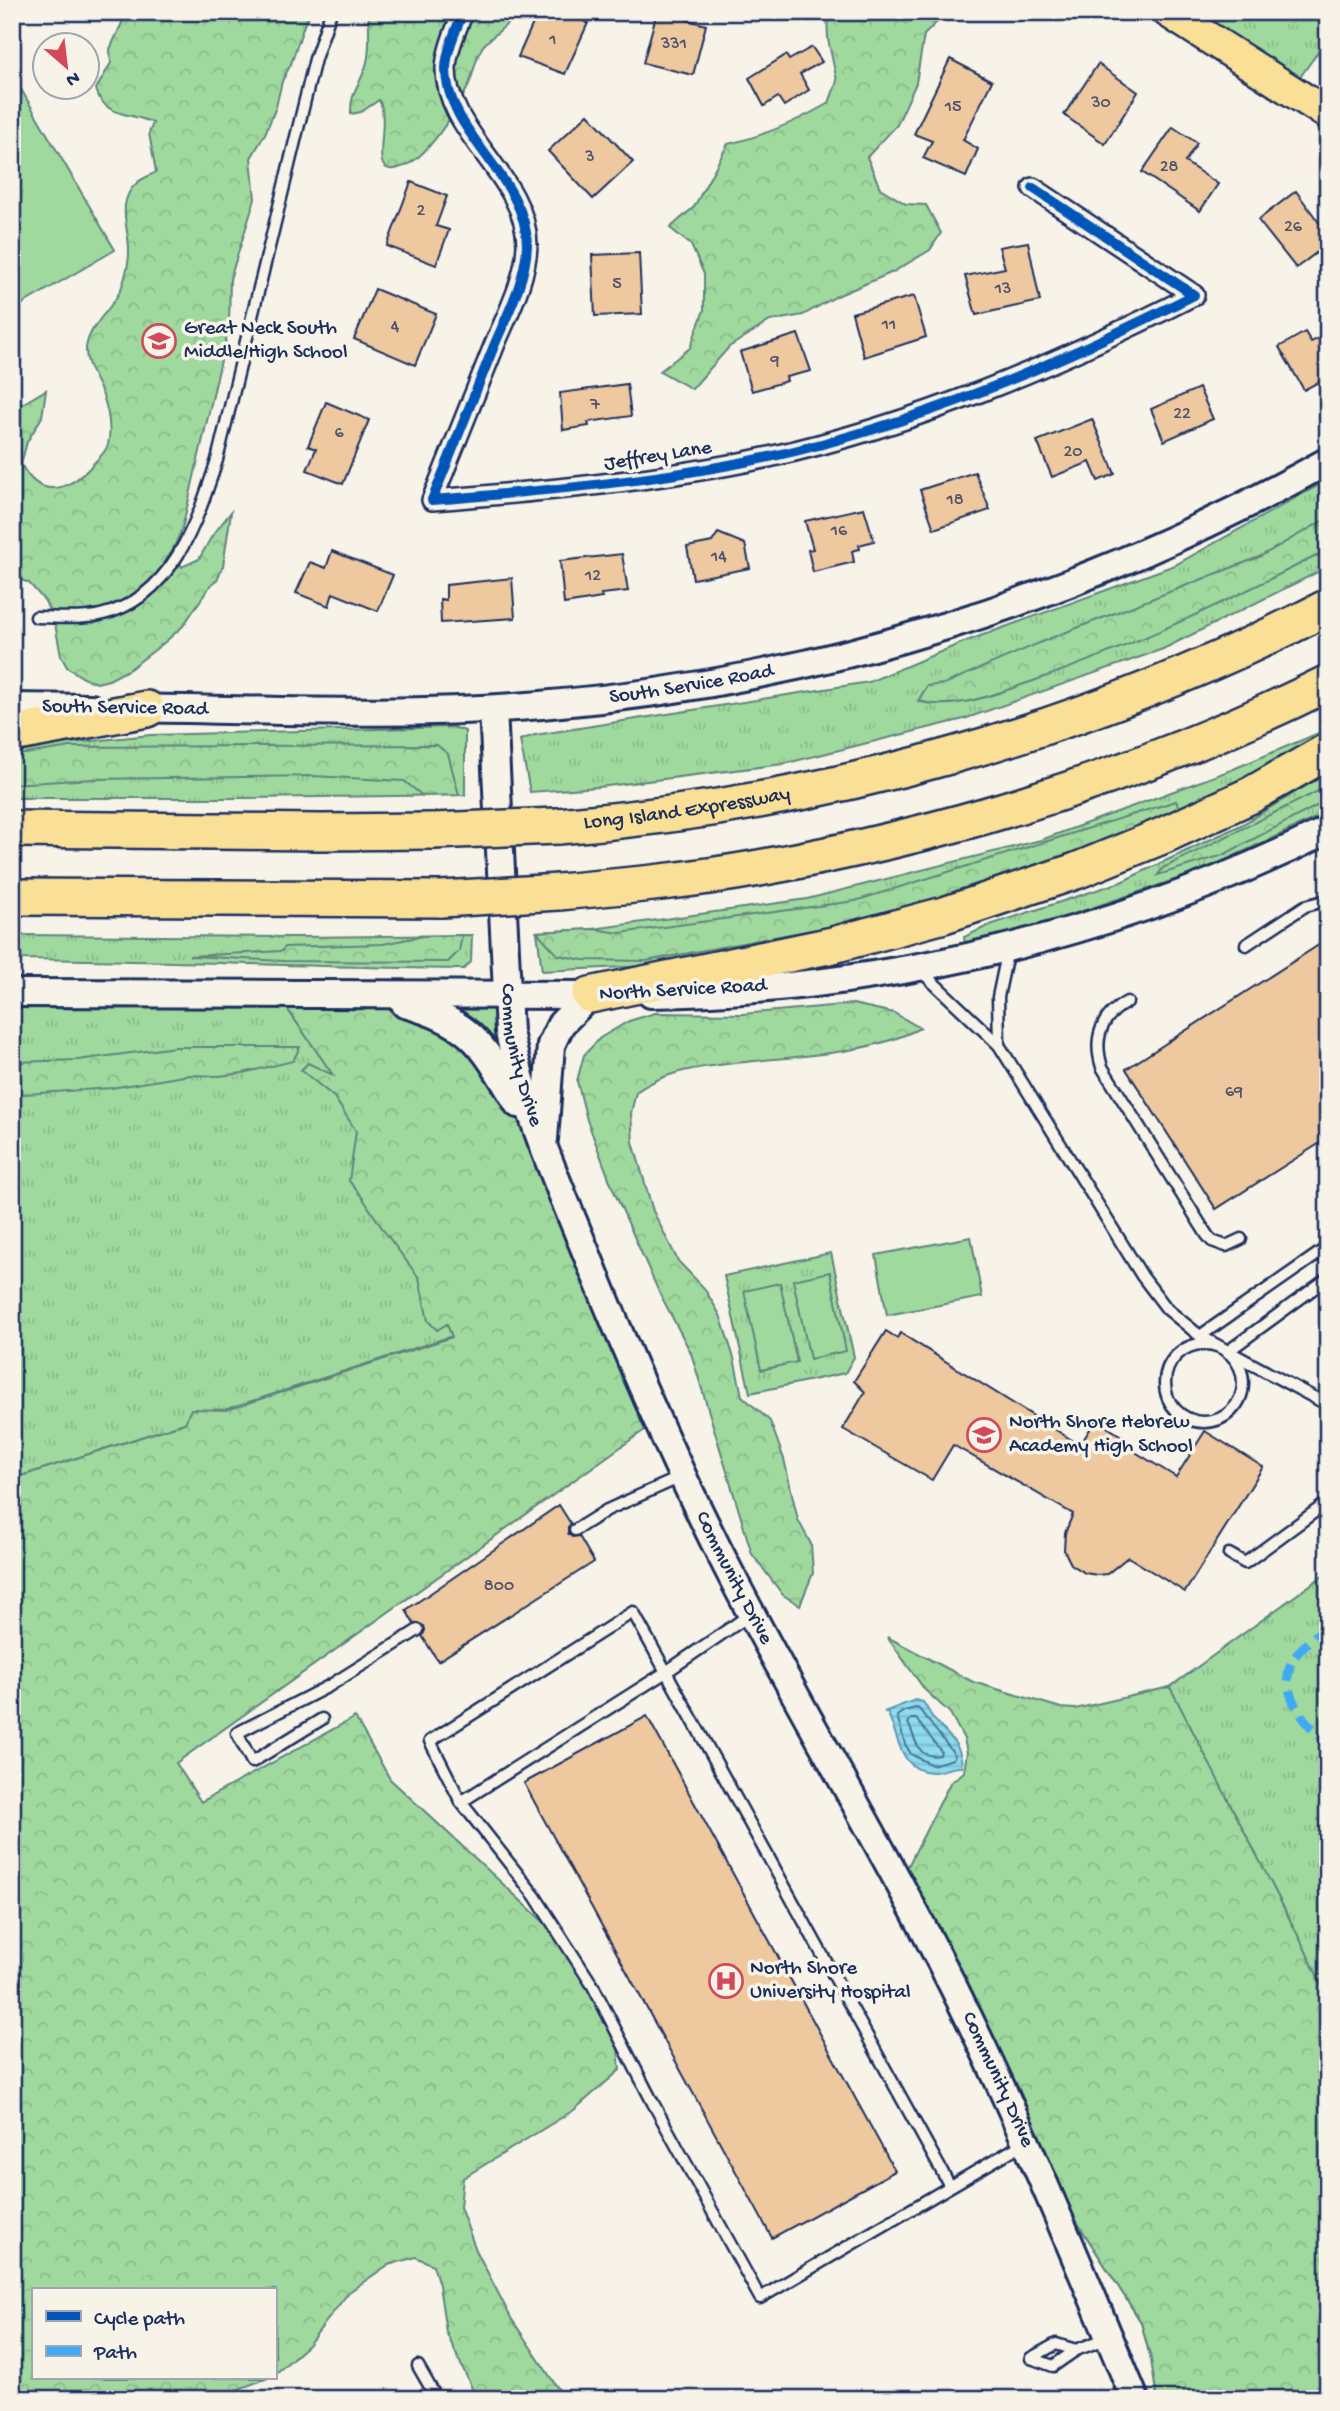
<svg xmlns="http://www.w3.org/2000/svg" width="1340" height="2411" viewBox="0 0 1340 2411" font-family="'Gochi Hand',sans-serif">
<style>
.grass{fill:url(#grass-tufts);stroke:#5e847e;stroke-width:2}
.forest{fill:url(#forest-crowns);stroke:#5e847e;stroke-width:2}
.pitch{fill:#a0d99e;stroke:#5e847e;stroke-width:2}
.water{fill:url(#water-rules);stroke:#5f96b3;stroke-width:2}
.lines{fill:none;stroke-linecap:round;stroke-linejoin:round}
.shore{stroke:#497497;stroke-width:2}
.building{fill:#eec89e;stroke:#1b2f5e;stroke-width:2}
.service-casing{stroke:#1b2f5e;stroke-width:15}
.minor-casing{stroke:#1b2f5e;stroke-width:24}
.secondary-casing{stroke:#1b2f5e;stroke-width:32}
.primary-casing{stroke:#1b2f5e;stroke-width:35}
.motorway-casing{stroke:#1b2f5e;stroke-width:40}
.service{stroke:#f7f3e8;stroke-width:10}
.minor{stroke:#f7f3e8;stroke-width:19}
.secondary{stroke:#f7f3e8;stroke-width:26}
.primary{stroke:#fadf96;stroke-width:30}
.motorway{stroke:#fadf96;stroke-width:35}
.motorway-bridge-casing{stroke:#1b2f5e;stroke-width:40;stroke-linecap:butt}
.motorway-bridge{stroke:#fadf96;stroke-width:35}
.quiet{stroke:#3fa9f5;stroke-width:9;stroke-dasharray:18 9;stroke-linecap:butt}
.cycleway-casing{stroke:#f7f3e8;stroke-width:15}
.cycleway{stroke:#0057b8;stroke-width:10}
.labels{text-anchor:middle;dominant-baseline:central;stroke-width:7;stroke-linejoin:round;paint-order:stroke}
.number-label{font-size:18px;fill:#50556e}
.poi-label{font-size:21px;fill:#1b2f5e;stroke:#f7f3e8;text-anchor:start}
.street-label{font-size:21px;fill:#1b2f5e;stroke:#f7f3e8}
</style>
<defs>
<pattern id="grass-tufts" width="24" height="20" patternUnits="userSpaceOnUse" patternTransform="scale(1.75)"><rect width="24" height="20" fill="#a0d99e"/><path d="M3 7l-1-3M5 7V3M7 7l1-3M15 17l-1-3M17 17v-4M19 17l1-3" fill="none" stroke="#89bb8a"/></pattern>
<pattern id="forest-crowns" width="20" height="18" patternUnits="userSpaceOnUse" patternTransform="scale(1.75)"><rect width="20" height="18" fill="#a0d99e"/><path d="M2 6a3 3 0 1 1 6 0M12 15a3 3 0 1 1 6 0" fill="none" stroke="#89bb8a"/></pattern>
<pattern id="water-rules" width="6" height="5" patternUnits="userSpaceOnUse" patternTransform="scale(1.75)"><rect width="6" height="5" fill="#8ddbec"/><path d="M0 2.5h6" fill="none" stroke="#79bccd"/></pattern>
</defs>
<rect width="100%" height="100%" fill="#f7f3e8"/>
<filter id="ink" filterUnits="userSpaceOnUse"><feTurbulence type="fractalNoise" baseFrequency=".0143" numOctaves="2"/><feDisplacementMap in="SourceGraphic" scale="14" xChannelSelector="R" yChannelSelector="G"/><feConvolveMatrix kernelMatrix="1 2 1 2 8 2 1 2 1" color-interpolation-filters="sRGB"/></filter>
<g filter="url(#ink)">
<g class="grass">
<path d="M1159 12H1328V38L1288 94Z"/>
<path d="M1328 480V567L1163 649 964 719 783 764 599 787 530 792 520 740 535 735 869 682 964 642 1175 565Z"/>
<path d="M453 727 465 731V795L245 798H12V749L151 735Z"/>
<path d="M1328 729V740L1191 816 926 915 688 964 542 971 537 932 593 929 807 899 1041 840 1231 770Z"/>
<path d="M1328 773V812L1204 870 987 943H965L964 937 990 925 1121 882 1241 825Z"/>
<path d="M12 935 299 937 472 935 471 962 464 969C313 967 163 960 12 959Z"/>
<path d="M12 993 277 994 350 1099 452 1336 12 1479Z"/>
<path d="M831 1253 854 1357 845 1373 750 1393 724 1276Z"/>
<path d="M1328 1572V2261L1151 2361 1141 2322 1026 2142 899 1884Z"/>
</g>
<g class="forest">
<path d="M127 12H311L304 25 291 64 282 81 276 107 265 134 251 158 255 199 230 279 229 326 182 529 173 549 182 567 199 559 212 536 231 512 223 566 217 580 210 586 183 626 165 642 130 669 109 680 97 683 85 679 67 667 61 656 55 624 45 601 29 583 12 576V410L46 390 42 417 27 442 21 464C41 503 72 489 95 462 100 457 106 451 108 445 112 427 108 409 102 393 96 379 85 364 86 348 89 324 113 309 121 289 125 279 129 263 129 252 130 229 114 202 138 182 143 178 151 175 156 172L149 133 153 123C131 112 104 118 96 89L111 63 110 49Z"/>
<path d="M369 12H517C508 27 494 33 483 46 475 57 474 74 468 87 456 110 426 161 401 167 396 169 390 171 385 167 375 159 389 118 379 100L361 112 351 114C350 89 362 84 367 62 371 47 368 28 369 12Z"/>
<path d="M827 12H976L944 15 924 35 916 83 897 125 867 157 880 188 906 204 926 205 941 233 930 250 893 272 837 296 803 315 770 321 729 347 692 389 660 371 690 348 704 310V274L691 245 670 228 694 207 728 144C764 136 796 122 829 103L837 81 828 39Z"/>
<path d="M1328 518V550C1233 598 1137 645 1036 680 999 692 957 712 918 701L927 686 944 684 1051 638 1259 557Z"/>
<path d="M437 745 448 754 459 795 423 796 404 781 313 776 93 779 12 784V756L70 747Z"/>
<path d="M1328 786V800L1223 855 1158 875 1163 868Z"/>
<path d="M1176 801 1179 808 1159 824 1016 877 844 924 646 961 583 960 558 955 537 932 593 929 620 933 855 901Z"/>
<path d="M462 935 459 951 448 962 284 961 189 956 282 951 285 947 383 944 423 936Z"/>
<path d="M277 994 506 995 509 1032 656 1422 176 1763 201 1802 355 1717 390 1779 547 1925 599 2006 618 2049 620 2070 574 2110 463 2178 460 2207 476 2250 511 2318 565 2399H477L446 2332 439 2285 433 2265 416 2257 388 2265 349 2292 308 2345 275 2374V2290H33V2378H268L239 2389 199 2399H12V1479L185 1423 191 1409 227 1410 452 1337 447 1324 437 1330 428 1321 419 1278 384 1231 362 1197 349 1181 356 1131 334 1097 301 1070 308 1063 333 1075Z"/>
<path d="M853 1004 894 1013 920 1028C867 1056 787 1056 727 1064 693 1068 664 1072 636 1092L631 1113 633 1142 653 1211 678 1261 704 1288 720 1315 734 1358 742 1396 770 1421 784 1459 798 1520 811 1544 813 1573 800 1605 783 1595 752 1554 691 1353 658 1290 613 1189 587 1120 577 1081 584 1055 600 1038 629 1021 655 1013 743 1014Z"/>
<path d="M176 1047H300L293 1061 243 1073 219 1076 190 1075 111 1088 12 1095V1062L78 1060Z"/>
<path d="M887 1637 973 1682 1061 1708 1075 1709 1170 1687 1304 1947 1328 1999V2399H1157L1151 2360 1141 2322 1026 2142 899 1884 950 1783 964 1772 967 1752 964 1739 950 1713 925 1690Z"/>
</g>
<g class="pitch">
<path d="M12 74 115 250 12 310Z"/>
<path d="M971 1237 982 1297 887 1315 876 1255Z"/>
<path d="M830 1272 846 1351 810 1359 793 1280Z"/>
<path d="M780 1283 797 1362 761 1370 744 1291Z"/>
</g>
<path class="water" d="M915 1700 923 1702C927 1707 929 1713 933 1718 947 1736 961 1741 962 1767 952 1766 945 1771 935 1772 899 1774 899 1735 887 1712H884Z"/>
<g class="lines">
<g class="shore">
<path d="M916 1708 919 1709 955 1755 953 1759 932 1765 911 1754 905 1744 897 1716 904 1711Z"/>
<path d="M911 1719H916L941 1751 940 1755C916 1760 916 1738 908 1723Z"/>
</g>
</g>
<g class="building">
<path d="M538 12H562L588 23 565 74 518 57Z"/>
<path d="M657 12 706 25 693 75 643 63Z"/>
<path d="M812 47 822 62 800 74 809 90 784 106 778 97 764 106 749 78 786 55 789 60Z"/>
<path d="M950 59 992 81 963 140 978 149 966 177 923 158 932 141 914 134Z"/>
<path d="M1098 64 1138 92 1105 144 1064 115Z"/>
<path d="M588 114 633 162 593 199 548 151Z"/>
<path d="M1173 127 1197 143 1185 162 1218 184 1200 211 1142 172Z"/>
<path d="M411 182 447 196 436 226 449 230 436 265 387 246Z"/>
<path d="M1296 191 1328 235V244L1296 268 1258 220Z"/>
<path d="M1028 242 1040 301 976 315 965 276 1005 268 999 247Z"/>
<path d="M639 253 642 314 595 316 592 255Z"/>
<path d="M375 289 436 314 415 365 354 339Z"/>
<path d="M914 296 926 337 864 357 852 313Z"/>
<path d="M1305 332 1311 342 1328 333V377L1304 390 1279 347Z"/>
<path d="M798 334 811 371 786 377 787 381 752 391 740 352Z"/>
<path d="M627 384 631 416 588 422 589 426 563 430 560 393Z"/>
<path d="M1199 388 1213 419 1164 441 1151 409Z"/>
<path d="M326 402 369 420 343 484 307 470 316 449 308 446Z"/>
<path d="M1092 419 1115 474 1098 481 1090 462 1052 477 1037 441Z"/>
<path d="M975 472 990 510 934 529 920 490Z"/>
<path d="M864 508 874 541 859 545 860 549 852 551 854 562 813 572 808 550 813 549 805 521Z"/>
<path d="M718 533 745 544 750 568 693 579 687 547 712 542Z"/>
<path d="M332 551 393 575 378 611 333 593 329 606 296 593 310 562 326 568Z"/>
<path d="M622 554 628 591 601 594 602 598 564 604 560 561Z"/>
<path d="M512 578 515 618 441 623 440 599 446 600V585Z"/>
<path d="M1328 939V1138L1216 1209 1126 1069Z"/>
<path d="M886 1331 897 1338 900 1333 1080 1445 1096 1420 1123 1437 1119 1442 1176 1477 1205 1431 1263 1467 1185 1592 1128 1557 1107 1574 1097 1575 1085 1573 1071 1564 1064 1550 1065 1533 1073 1514 953 1445 932 1480 843 1429 865 1392 854 1381Z"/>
<path d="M559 1505 571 1524 568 1527V1533L572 1537 579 1536 594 1562 438 1661 422 1636 425 1630 424 1626 414 1624 406 1610Z"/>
<path d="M647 1716 895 2171 772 2238 524 1783Z"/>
</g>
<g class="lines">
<g class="service-casing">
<g id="service">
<path d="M36 617C57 617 79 620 100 615 172 599 197 522 217 460L315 59 331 12"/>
<path d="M1246 945 1305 906 1328 900"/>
<path d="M921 971 999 1045 1142 1276 1167 1309 1200 1336 1328 1405"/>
<path d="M1127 1002C1101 1016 1093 1039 1102 1067L1207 1235 1212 1241 1226 1246 1241 1239"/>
<path d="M999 1045 998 997 1008 949"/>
<path d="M1200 1336 1328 1247"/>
<circle cx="1204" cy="1383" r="39"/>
<path d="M1227 1352 1328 1278"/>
<path d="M575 1530 607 1510 681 1477"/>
<path d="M1229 1554 1245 1563 1328 1502"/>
<path d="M322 1719 252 1762 237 1733 329 1686 418 1630"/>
<path d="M461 1802 666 1672 751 1614"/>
<path d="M950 2186 633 1612 430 1741 461 1802 535 1896 593 1986 653 2103 760 2298 1026 2142"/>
<path d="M1031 2358 1053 2366 1076 2350 1108 2338"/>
<path d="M1031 2358 1056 2344 1076 2350"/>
<path d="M418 2366 437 2399"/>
</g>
</g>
<g class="minor-casing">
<path id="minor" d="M463 12C456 30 447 49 446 68 445 133 527 177 527 245 526 280 507 315 494 346 473 398 453 449 432 500 545 491 658 481 769 457 918 424 1058 364 1194 295L1033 188"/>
</g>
<g class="secondary-casing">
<g id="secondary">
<path d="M12 707 91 708"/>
<path id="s1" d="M129 708C266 710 405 717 541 705 819 682 1086 597 1328 461"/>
<path id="s2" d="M493 709 509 1032C526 1114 561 1190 592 1267 634 1370 678 1472 729 1571 793 1696 866 1818 931 1943 1008 2090 1070 2245 1135 2399"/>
<path d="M12 993 609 995"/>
<path d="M651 994C884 991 1119 934 1328 830"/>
<path d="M405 1004C474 1023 483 1046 518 1104"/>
<path d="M544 1139 551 1045 561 1024 590 995"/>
</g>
</g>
<g class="primary-casing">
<path id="primary" d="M1168 12 1328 114"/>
</g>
<g class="motorway-casing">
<g id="motorway">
<path d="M12 734 147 709"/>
<path id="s3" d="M558 826C826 805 1089 730 1328 607"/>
<path d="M12 829 321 832 433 831"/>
<path d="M559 892C626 886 693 880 759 868 955 833 1149 772 1328 683"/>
<path d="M12 897 441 899"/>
<path d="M590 995 833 945 944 915 1076 871 1162 836 1251 795 1328 751"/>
</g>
</g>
<use href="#service" class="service"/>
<use href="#minor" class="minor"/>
<use href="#secondary" class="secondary"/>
<use href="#primary" class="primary"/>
<use href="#motorway" class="motorway"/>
<g class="motorway-bridge-casing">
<g id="motorway-bridge">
<path d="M433 831 558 826"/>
<path d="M441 899 559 892"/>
</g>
</g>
<use href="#motorway-bridge" class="motorway-bridge"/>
<path class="quiet" d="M1328 1625C1315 1636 1296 1650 1290 1666 1280 1694 1307 1727 1328 1743"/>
<g class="cycleway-casing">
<path id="cycleway" d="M463 12C456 30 447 49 446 68 445 133 527 177 527 245 526 280 507 315 494 346 473 398 453 449 432 500 545 491 658 481 769 457 918 424 1058 364 1194 295L1033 188"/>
</g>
<use href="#cycleway" class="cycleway"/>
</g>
</g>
<defs>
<g id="school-ring" transform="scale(1.75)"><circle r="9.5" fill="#f7f3e8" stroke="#d1495b" stroke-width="1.5"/><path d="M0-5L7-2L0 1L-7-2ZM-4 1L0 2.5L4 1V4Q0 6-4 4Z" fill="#d1495b"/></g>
<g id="hospital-ring" transform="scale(1.75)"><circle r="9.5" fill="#f7f3e8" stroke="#d1495b" stroke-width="1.5"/><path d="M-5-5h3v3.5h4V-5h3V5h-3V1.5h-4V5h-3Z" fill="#d1495b"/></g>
</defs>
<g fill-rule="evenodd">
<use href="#school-ring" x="159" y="341"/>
<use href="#school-ring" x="984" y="1435"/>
<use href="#hospital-ring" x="726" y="1981"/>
</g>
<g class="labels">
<g class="number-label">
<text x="553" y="40">1</text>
<text x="674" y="44">331</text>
<text x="1101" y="103">30</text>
<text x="953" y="107">15</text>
<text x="590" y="157">3</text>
<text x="1169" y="167">28</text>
<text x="421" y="211">2</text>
<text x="1293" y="227">26</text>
<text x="617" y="284">5</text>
<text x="1003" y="289">13</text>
<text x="889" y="325">11</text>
<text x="395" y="327">4</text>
<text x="775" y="361">9</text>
<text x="595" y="405">7</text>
<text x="1182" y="414">22</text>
<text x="339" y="433">6</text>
<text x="1073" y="452">20</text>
<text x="955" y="500">18</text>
<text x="839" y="531">16</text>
<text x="719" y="557">14</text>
<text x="593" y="576">12</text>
<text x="1234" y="1092">69</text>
<text x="499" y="1586">800</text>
</g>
<g class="poi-label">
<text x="184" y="329">Great Neck South<tspan x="184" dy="24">Middle/High School</tspan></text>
<text x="1009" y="1423">North Shore Hebrew<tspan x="1009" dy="24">Academy High School</tspan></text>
<text x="750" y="1969">North Shore<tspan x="750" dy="24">University Hospital</tspan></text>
</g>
<g class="street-label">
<text transform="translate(658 457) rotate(-9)">Jeffrey Lane</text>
<text stroke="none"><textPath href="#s1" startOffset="564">South Service Road</textPath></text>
<text transform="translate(125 709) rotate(1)">South Service Road</text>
<text stroke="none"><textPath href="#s3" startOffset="130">Long Island Expressway</textPath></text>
<text transform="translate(683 991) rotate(-3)">North Service Road</text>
<text stroke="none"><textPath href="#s2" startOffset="348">Community Drive</textPath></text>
<text stroke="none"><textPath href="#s2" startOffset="915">Community Drive</textPath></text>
<text stroke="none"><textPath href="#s2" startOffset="1482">Community Drive</textPath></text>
</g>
</g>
<rect width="1340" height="2411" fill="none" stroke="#f7f3e8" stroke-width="42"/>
<rect x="21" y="21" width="1298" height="2369" fill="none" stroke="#1b2f5e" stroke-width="2.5" filter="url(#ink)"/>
<rect x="32" y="2288" width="245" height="91" fill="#f7f3e8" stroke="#9fa5b1" stroke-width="2"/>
<rect x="46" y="2311" width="35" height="10" fill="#0057b8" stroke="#9fa5b1" stroke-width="2"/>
<text x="94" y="2324" font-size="21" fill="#1b2f5e">Cycle path</text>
<rect x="46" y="2346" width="35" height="10" fill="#3fa9f5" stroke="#9fa5b1" stroke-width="2"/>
<text x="94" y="2358" font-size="21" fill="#1b2f5e">Path</text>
<g transform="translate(66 66) rotate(152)"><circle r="33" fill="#f7f3e8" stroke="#9fa5b1" stroke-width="2"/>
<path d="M0-5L12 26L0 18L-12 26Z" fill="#d1495b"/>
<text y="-10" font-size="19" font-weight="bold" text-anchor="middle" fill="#1b2f5e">N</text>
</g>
</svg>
